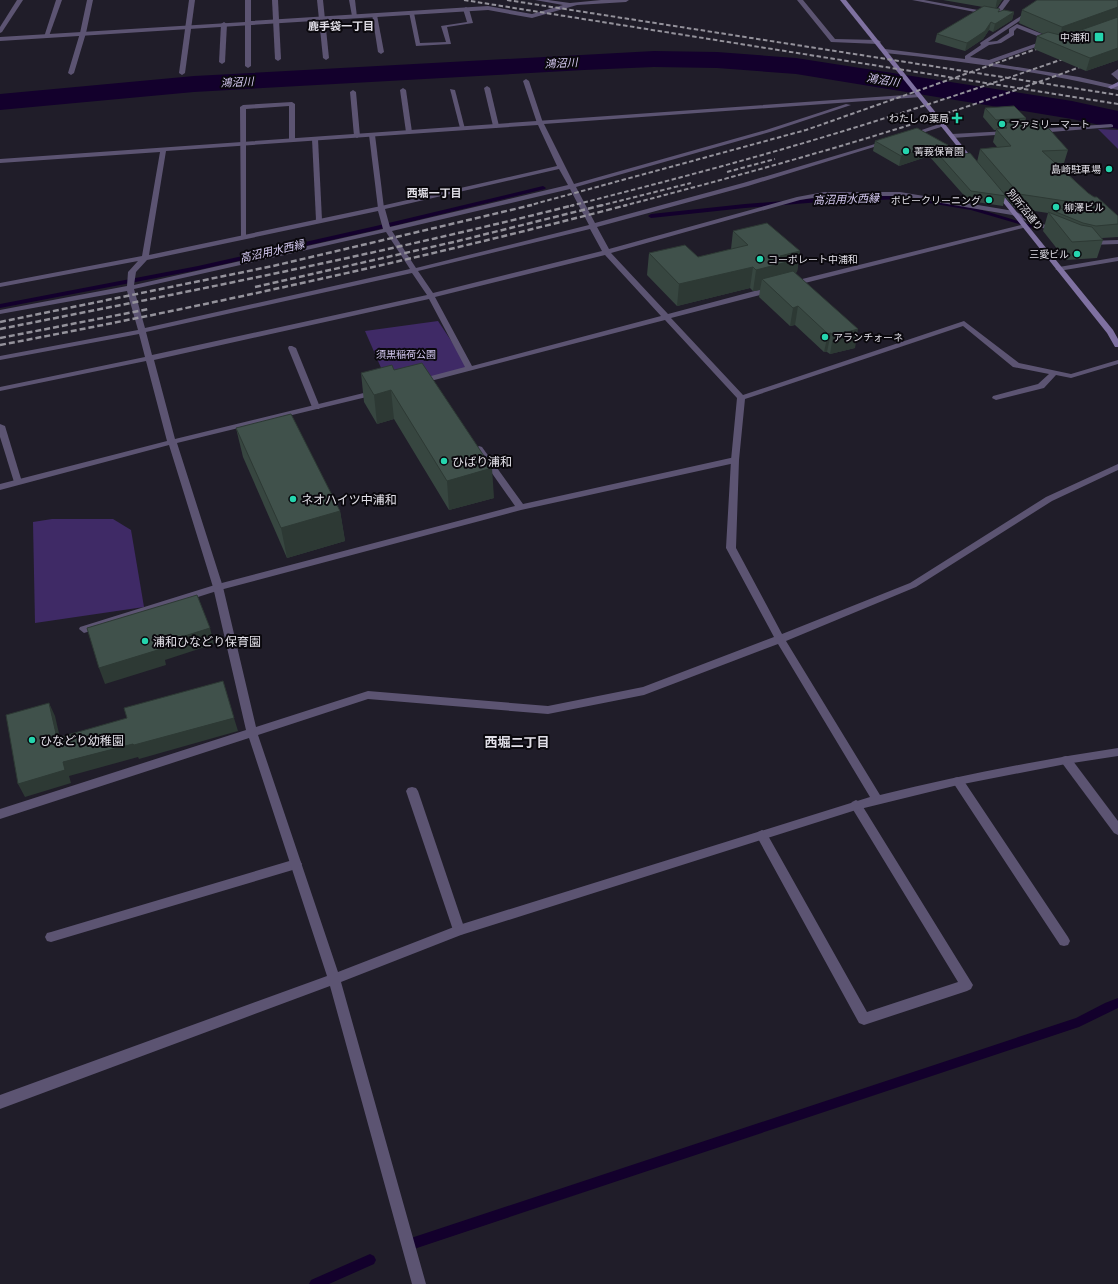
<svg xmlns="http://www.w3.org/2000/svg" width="1118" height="1284" viewBox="0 0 1118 1284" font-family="Mulish,'Noto Sans JP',sans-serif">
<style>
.green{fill:#3f2a66}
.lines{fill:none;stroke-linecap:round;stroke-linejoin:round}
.stream{fill:#13002c;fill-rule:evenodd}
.river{fill:#13002c;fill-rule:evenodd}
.lane{fill:#5c5472;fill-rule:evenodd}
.street{fill:#5c5472;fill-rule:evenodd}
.secondary{fill:#7f71a1;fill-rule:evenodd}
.rail-far1{stroke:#94929b;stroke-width:2;stroke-dasharray:4.5 2.5;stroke-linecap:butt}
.rail{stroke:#94929b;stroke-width:2.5;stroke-dasharray:6 3;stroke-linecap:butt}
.wall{fill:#374640}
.shaded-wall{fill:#2d3934}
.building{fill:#40514b;stroke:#2d3934}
.poi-dot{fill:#25d5ae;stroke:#0a080d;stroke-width:1.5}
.labels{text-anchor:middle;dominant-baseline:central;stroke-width:4;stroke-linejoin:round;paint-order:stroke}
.far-poi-label{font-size:10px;fill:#e1dfe7;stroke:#0a080d;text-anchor:end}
.far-street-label{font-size:10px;fill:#e1dfe7;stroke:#0a080d}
.far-park-label{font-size:10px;fill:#d4c9f1;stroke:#0a080d}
.far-neighbourhood-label{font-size:11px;font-weight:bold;fill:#e1dfe7;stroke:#0a080d}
.far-water-label{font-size:11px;font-style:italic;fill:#d6cbf3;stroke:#0a080d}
.poi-label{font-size:12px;fill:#e1dfe7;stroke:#0a080d;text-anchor:start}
.neighbourhood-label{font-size:13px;font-weight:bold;fill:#e1dfe7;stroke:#0a080d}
</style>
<rect width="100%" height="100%" fill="#201d29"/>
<g class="green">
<path d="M1098 129 1118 130V149Z"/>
<path d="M438 321 470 369 389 386 365 331Z"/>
<path d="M52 519H113L131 530 144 607 35 623 33 522Z"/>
</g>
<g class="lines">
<g class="stream">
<path d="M543 186 546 188 545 189 376 230 198 270 0 308V304L198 266 376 226Z"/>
<path d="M905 195 972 207 1041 228 1036 229 971 210 905 199 820 202 745 208 651 218 648 216 651 214 745 204 820 198Z"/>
<path d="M1118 998V1008L1079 1027 414 1249 410 1247 408 1243 410 1239 414 1237 1076 1018 1105 1003Z"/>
<path d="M370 1254 374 1256 376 1260 374 1264 329 1284H309L311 1280Z"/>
</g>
<path class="river" d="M654 51 717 52 796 58 1072 101 1118 111V129L1072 119 796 74 717 68 654 67 584 70 194 92 0 110V94L194 76Z"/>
<g class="lane">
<path d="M56 0H62L49 36 44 37Z"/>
<path d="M87 0H93L86 33 74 73 71 75 68 73 80 33Z"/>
<path d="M189 0H195L185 73 182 75 179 73Z"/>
<path d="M272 0H278L281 59 278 61 275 59Z"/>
<path d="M317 0H323L329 58 326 60 323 58Z"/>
<path d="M349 0H355L357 17 352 16Z"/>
<path d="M1004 0H1010L999 15H995L994 14Z"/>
<path d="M466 7 469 9 473 23 447 27 451 44 416 46 409 12 414 13 420 43 446 42 441 26 467 22 463 9Z"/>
<path d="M372 14 377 15 384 52 381 54 378 52Z"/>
<path d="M248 21 251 23V66L248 68 245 66V23Z"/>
<path d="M224 22 227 24 225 62 222 64 219 62 221 24Z"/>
<path d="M1118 69V80L1111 74Z"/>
<path d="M526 79 529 81 543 123 542 124 537 123 523 81Z"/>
<path d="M487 86 490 88 499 126 496 128 493 126 484 88Z"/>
<path d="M403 88 406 90 412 132 409 134 406 132 400 90Z"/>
<path d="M450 89 455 90 465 129 460 128Z"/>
<path d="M353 90 356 92 360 136 357 138 354 136 350 92Z"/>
<path d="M292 102 295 104V140L292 142 289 140V106L246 109V236L241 237 240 107 243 105Z"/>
<path d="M372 133 375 135 384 208 381 210 378 208 369 135Z"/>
<path d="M315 137 318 139 322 220 319 222 316 220 312 139Z"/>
<path d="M289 346H292L296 348 320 407 319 409H313L312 407 288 348Z"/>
<path d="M0 424 5 426 22 482 21 484H15L14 482 0 437Z"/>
<path d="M479 446 482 447 523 504 735 457 739 460 735 463 521 510 220 590 84 633 79 629 80 627 218 584 515 506 475 449Z"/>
<path d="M1066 756 1070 757 1118 821V835L1114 833 1062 763 1061 760 1062 757Z"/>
<path d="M958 777 962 778 1068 937 1070 941 1068 945 1064 946 1060 945 954 784 952 781 954 778Z"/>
<path d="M412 787 416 788 418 791 465 930 463 934 459 935 455 934 453 930 406 791 408 788Z"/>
<path d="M856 800 860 802 973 985 971 989 967 991 864 1025 859 1023 756 835 758 832 762 830 766 832 867 1012 958 982 852 808 850 805 852 802Z"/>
<path d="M296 859 300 861 302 864 300 867 296 869 51 942 47 941 45 937 47 933 51 932Z"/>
</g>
<g class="street">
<path d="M17 0H23L2 32 0 33V27Z"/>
<path d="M245 0H251V21L488 6 532 14 563 5 535 0H548L570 3 601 0H629L626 2 577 5 532 18 488 10 0 41V37L245 22Z"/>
<path d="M797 0H803L835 39 878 40 881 42 878 44 831 42Z"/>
<path d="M912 0H924L994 13 991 15Z"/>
<path d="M1045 0H1051L988 42 997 41 1009 33V29L1017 24 1050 37V42L992 63 1079 77 1118 86V90C1041 72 963 61 885 53L882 51 885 49 965 59V56L981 45 980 43ZM1017 28 1042 38 1040 39 1043 41 989 60 970 57 989 45 1001 43 1014 35V31Z"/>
<path d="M919 94 922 96 921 97 544 124 574 184 766 130 846 104 851 105 770 132 576 187 595 223 743 183 885 141 890 142 748 186 597 227 609 249 797 197 824 192H900L1014 211 1059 231V233H1055L1012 215 900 196H824L800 200 611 253 668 314 770 287H776V291L671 318 743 395 964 321 1019 363 1071 374 1118 360V364L1071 378 1056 375 1044 388 996 400 992 398 993 396 1038 384 1049 374 1013 367 963 326 745 399 739 460 736 548 782 634 910 583 1046 497 1118 464V470L1052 501 916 587 786 641 880 795C959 776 1038 760 1118 748V756L1066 764 958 785 856 810 461 935 341 982 426 1284H412L330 986 0 1109V1095L327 976 249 738 0 819V809L246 730 213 587 169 445 0 490V484L167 441 146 361 0 391V387L145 357 139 334 0 360V356L138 330 127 291 0 314V310L127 286 128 272 138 261 0 287V283L142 256 160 152 0 163V159ZM538 125 557 166 381 206 149 255 166 151ZM559 169 568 185 390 227 385 209ZM570 189 589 225 416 268 392 231ZM378 211 383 229 134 285 136 272 147 260ZM590 229 602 251 433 293 418 271ZM386 232 410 269 145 328 134 289ZM605 255 661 316 472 366 435 297ZM412 273 427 295 152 355 146 332ZM429 299 465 367 416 380 415 382 419 384 665 320 737 398 731 460 726 548 774 637 643 687 548 706 368 691 256 727 223 587 177 443 379 394 380 392 376 390 175 439 154 360ZM778 644 870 797 459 925 338 972 258 735 368 699 548 714 644 695Z"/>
<path d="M942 123 944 124V126L910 137 907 135Z"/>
<path d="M1111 124 1113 125V127L1038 133 1035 131 1038 129Z"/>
<path d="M1008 131 1011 133 1010 134 952 138 949 136 952 134Z"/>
<path d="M1025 224 1027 225V227L793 286 789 284 790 282Z"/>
<path d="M1118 240V244L1089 245 1086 243 1089 241Z"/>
<path d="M1118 257V261L1059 271 1055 269 1059 267Z"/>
</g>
<g class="secondary">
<path d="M840 0H846L976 163V165H972Z"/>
<path d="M1118 82V86L1111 89 1108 87Z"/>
<path d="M994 189H998L1113 330 1118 339V347H1115L1107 333 994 191Z"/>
</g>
<g class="rail-far1">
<path d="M464 0 1118 104"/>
<path d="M507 0 1118 95"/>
<path d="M727 172 775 159"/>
<path d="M527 206 806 130 1045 46"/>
<path d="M570 206C649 186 729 165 807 142 895 116 982 87 1069 57"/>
<path d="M599 206 691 183"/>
<path d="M623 206C780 165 936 121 1088 64"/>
</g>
<g class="rail">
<path d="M255 287 458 241 603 205"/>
<path d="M0 322 273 266 532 205"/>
<path d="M0 329C192 291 384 253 574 205"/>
<path d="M0 338 149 309"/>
<path d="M0 345C211 305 419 259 627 205"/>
</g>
</g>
<g class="wall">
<path d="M943 0H1002L996 9 999 12H1014L1012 20 993 32 989 30 983 39 965 51 935 42 937 34 983 7Z"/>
<path d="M1118 0V60L1086 71 1034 49 1037 36 1043 34 1019 23 1022 10Z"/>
<path d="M985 108 1026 118 1025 122 1068 150 1064 163H1056L1088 193 1118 216V237L1102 238 1103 240 1097 258 1066 260 1043 231 1048 213 1015 208 1005 197 1003 206 969 201 929 156 899 166 873 151 875 141 917 128 977 162 980 149 997 147 993 142 996 130H994L983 117Z"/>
<path d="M733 231 800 251 797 272 795 273 855 348 830 354 827 352H824L795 325 790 326 759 297 760 290 753 291 750 288 677 306 647 275 649 253 698 257 731 249Z"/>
<path d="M394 370 494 498 449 510 394 419 377 424 364 402 361 373Z"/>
<path d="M236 428 340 511 345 541 287 558 243 457Z"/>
</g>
<g class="shaded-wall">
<path d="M997 0H1002L995 10Z"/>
<path d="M1118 7V15L1116 20 1059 40 1062 27Z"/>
<path d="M1014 12 1012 20 993 32 995 24Z"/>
<path d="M991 22 989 30 983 39 965 51 967 43Z"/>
<path d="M1118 48V60L1086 71 1090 58Z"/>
<path d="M931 146 929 156 899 166 901 156Z"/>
<path d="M800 251 797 272 785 275 762 279 760 290 753 291 756 270 780 256Z"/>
<path d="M753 267 750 288 677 306 679 284Z"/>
<path d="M798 306 795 325 790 326 793 308Z"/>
<path d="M858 329 855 348 830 354 833 336Z"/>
<path d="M831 333 827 352H824L828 334Z"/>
<path d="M391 390 394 419 377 424 374 395Z"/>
<path d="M492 468 494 498 449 510 447 481Z"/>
<path d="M340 511 345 541 287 558 281 528Z"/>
<path d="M210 628 214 644 165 660 166 665 105 684 99 668 159 644Z"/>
<path d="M49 703 55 716 63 751 57 738Z"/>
<path d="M234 718 238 731 139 759 138 757 69 776 71 783 25 797 18 784 63 762Z"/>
</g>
<g class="building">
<path d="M1037 0H1118V7L1062 27 1022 10Z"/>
<path d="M984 6 1000 9 998 12 1004 10 1014 12 995 24 991 22 985 31 967 43 937 34Z"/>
<path d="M1118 17V48L1090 58 1037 36 1048 32 1064 36Z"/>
<path d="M1014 106 1026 118 996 120 985 108Z"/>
<path d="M1042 121 1068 150 1042 151 1088 193 1094 197H1097L1118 216V224L1096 226 1083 223 1056 212 1072 202 1019 194 980 149 1011 146 996 129 1007 128 1003 123Z"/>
<path d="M917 128 964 154 970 153 1006 196 971 191 931 146 901 156 875 141Z"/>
<path d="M1048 212 1081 225 1092 227 1103 240 1072 242Z"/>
<path d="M767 223 800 251 780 256 787 262 756 270 753 267 679 284 649 253 685 245 698 257 748 245 733 231Z"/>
<path d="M793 271 858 329 833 336 831 333 828 334 798 306 793 308 762 279Z"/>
<path d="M422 363 492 468 447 481 391 390 374 395 361 373 392 365 394 370Z"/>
<path d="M291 414 340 511 281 528 236 428Z"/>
<path d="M197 595 210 628 159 644 161 649 99 668 87 628Z"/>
<path d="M223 681 234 718 134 745 133 744 63 762 65 770 18 784 6 715 49 703 57 738 127 718 124 708Z"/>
</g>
<g class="poi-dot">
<rect x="1094" y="32" width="10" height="10" rx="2"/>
<path d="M955 112h4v4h4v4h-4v4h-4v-4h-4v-4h4z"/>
<circle cx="1002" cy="124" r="4"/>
<circle cx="906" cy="151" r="4"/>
<circle cx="1109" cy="169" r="4"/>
<circle cx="989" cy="200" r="4"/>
<circle cx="1056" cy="207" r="4"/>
<circle cx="1077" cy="254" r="4"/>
<circle cx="760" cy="259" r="4"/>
<circle cx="825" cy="337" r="4"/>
<circle cx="444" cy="461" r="4"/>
<circle cx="293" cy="499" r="4"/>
<circle cx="145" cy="641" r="4"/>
<circle cx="32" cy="740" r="4"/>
</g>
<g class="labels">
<g class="far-poi-label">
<text x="1090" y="37">中浦和</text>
<text x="949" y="118">わたしの薬局</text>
<text x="1010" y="124" text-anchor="start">ファミリーマート</text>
<text x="914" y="151" text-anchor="start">菁莪保育園</text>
<text x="1101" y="169">島崎駐車場</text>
<text x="981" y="200">ポピークリーニング</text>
<text x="1064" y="207" text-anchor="start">柳澤ビル</text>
<text x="1069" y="254">三愛ビル</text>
<text x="768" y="259" text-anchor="start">コーポレート中浦和</text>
<text x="833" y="337" text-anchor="start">アランチォーネ</text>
</g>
<g class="far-street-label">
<text transform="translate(1025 210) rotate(51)">別所沼通り</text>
</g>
<g class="far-park-label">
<text x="406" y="354">須黒稲荷公園</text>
</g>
<g class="far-neighbourhood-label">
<text x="341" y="26">鹿手袋一丁目</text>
<text x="434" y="193">西堀一丁目</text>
</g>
<g class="far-water-label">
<text transform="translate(561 63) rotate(-3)">鴻沼川</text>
<text transform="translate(883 80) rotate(9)">鴻沼川</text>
<text transform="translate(237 82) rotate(-3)">鴻沼川</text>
<text transform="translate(846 199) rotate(-2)">高沼用水西縁</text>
<text transform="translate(272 251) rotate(-13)">高沼用水西縁</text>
</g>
<g class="poi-label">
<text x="452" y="461">ひばり浦和</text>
<text x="301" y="499">ネオハイツ中浦和</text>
<text x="153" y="641">浦和ひなどり保育園</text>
<text x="40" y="740">ひなどり幼稚園</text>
</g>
<g class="neighbourhood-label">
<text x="517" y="742">西堀二丁目</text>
</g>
</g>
</svg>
